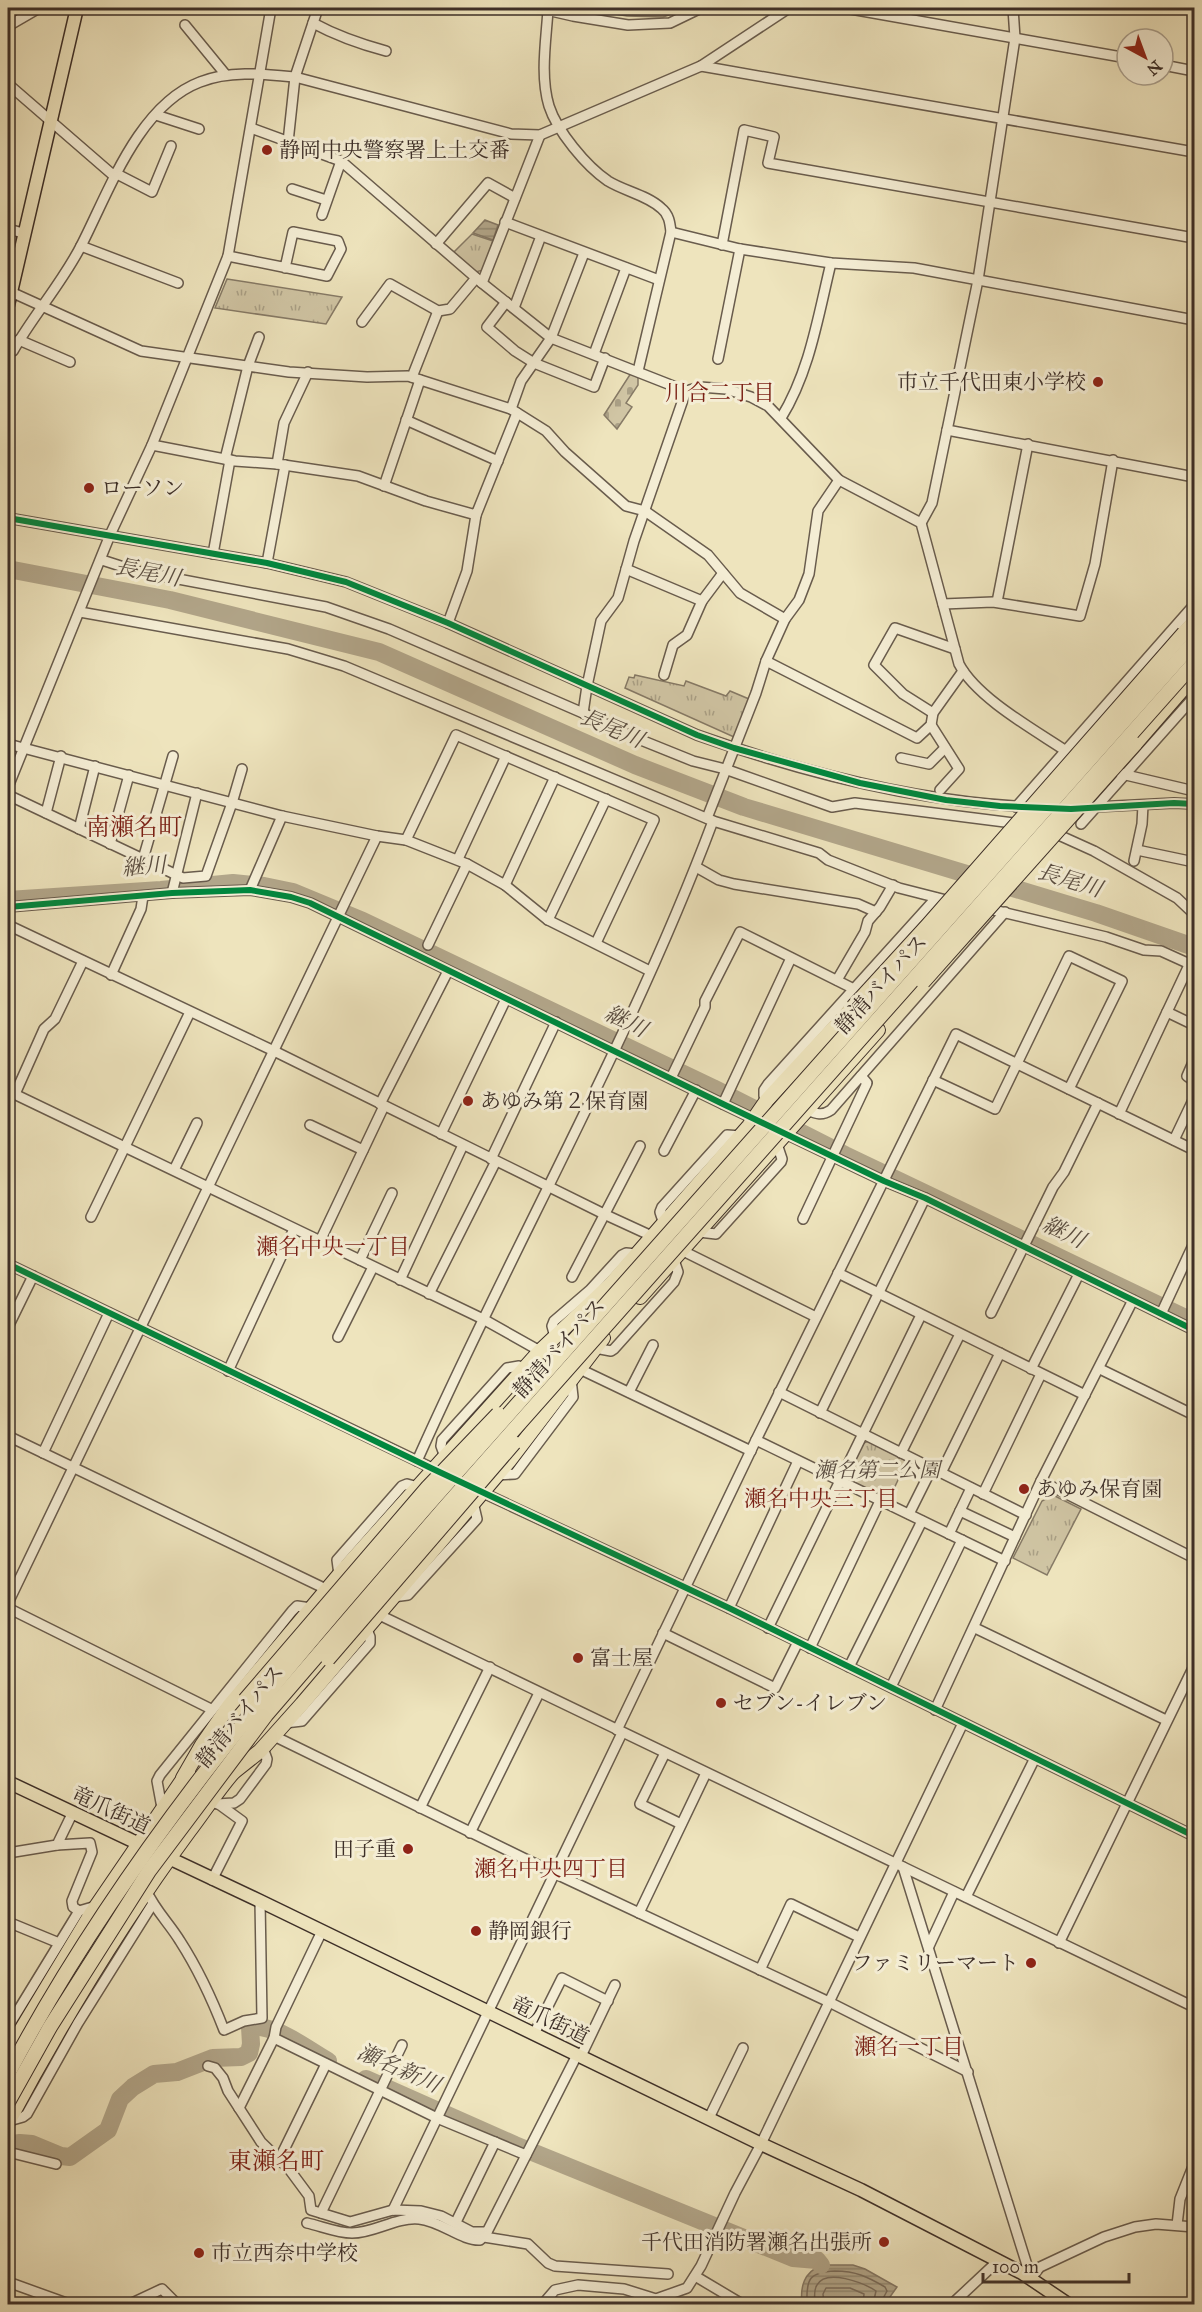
<svg xmlns="http://www.w3.org/2000/svg" width="1202" height="2312" viewBox="0 0 1202 2312" font-family="'IM FELL Great Primer','Noto Serif JP',serif">
<style>
.cemetery{fill:url(#cemetery-stones);stroke:#867a66;stroke-width:1.5}
.park{fill:url(#park-tufts);stroke:#867a66;stroke-width:1.5}
.water{fill:url(#water-rules);stroke:#837663;stroke-width:1.5}
.lines{fill:none;stroke-linecap:round;stroke-linejoin:round}
.shore{stroke:#786a59;stroke-width:1.5}
.river{stroke:#b2a68a;stroke-width:18}
.minor-casing{stroke:#695c4d;stroke-width:12}
.major-casing{stroke:#3d2f28;stroke-width:15}
.highway-casing{stroke:#3d2f28;stroke-width:16}
.minor{stroke:#f4edd4;stroke-width:9}
.major{stroke:#eee4bd;stroke-width:12}
.highway{stroke:#eee4bd;stroke-width:14}
.highway-bridge-casing{stroke:#3d2f28;stroke-width:16;stroke-linecap:butt}
.highway-bridge{stroke:#eee4bd;stroke-width:14}
.cycleway-casing{stroke:#f4edd4;stroke-width:10}
.cycleway{stroke:#00873e;stroke-width:6}
.poi-dot{fill:#8f2418;stroke:#f4edd4;stroke-width:2}
.labels{text-anchor:middle;dominant-baseline:central;stroke-width:6;stroke-linejoin:round;paint-order:stroke}
.poi-label{font-size:21px;fill:#3d2f28;stroke:#f4edd4;text-anchor:start}
.street-label{font-size:21px;fill:#3d2f28;stroke:#f4edd4}
.park-label{font-size:21px;font-style:italic;fill:#5a4d41;stroke:#f4edd4}
.neighbourhood-label{font-size:22px;fill:#7a1f14;stroke:#f4edd4}
.water-label{font-size:22px;font-style:italic;fill:#5a4d40;stroke:#f4edd4}
.quarter-label{font-size:24px;fill:#7a1f14;stroke:#f4edd4}
</style>
<defs>
<pattern id="cemetery-stones" width="16" height="16" patternUnits="userSpaceOnUse" patternTransform="scale(1.5)"><rect width="16" height="16" fill="#d0c5a4"/><path d="M2 7V4a2 2 0 0 1 4 0v3zM10 15v-3a2 2 0 0 1 4 0v3z" fill="#aaa086"/></pattern>
<pattern id="park-tufts" width="24" height="20" patternUnits="userSpaceOnUse" patternTransform="scale(1.5)"><rect width="24" height="20" fill="#d0c5a4"/><path d="M3 7l-1-3M5 7V3M7 7l1-3M15 17l-1-3M17 17v-4M19 17l1-3" fill="none" stroke="#aaa086"/></pattern>
<pattern id="water-rules" width="6" height="5" patternUnits="userSpaceOnUse" patternTransform="scale(1.5)"><rect width="6" height="5" fill="#b2a68a"/><path d="M0 2.5h6" fill="none" stroke="#928871"/></pattern>
</defs>
<rect width="100%" height="100%" fill="#eee4bd"/>
<filter id="stains"><feTurbulence type="fractalNoise" baseFrequency=".00333" numOctaves="4"/><feColorMatrix values="0 0 0 0 .2 0 0 0 0 .09 0 0 0 0 .02 0 0 0 .5 -.17"/></filter>
<radialGradient id="worn" r=".72"><stop offset=".6" stop-color="#630" stop-opacity="0"/><stop offset="1" stop-color="#630" stop-opacity=".3"/></radialGradient>
<path class="cemetery" d="M631 373 638 377V385L626 403 632 407 617 429 604 415Z"/>
<g class="park">
<path d="M472 234 493 241 483 270 476 272 453 253Z"/>
<path d="M227 279 342 297 326 324 215 308Z"/>
<path d="M635 675 684 686 686 681 726 696 730 691 749 699 734 737 625 688 629 677 634 678Z"/>
<path d="M868 1441 907 1461 889 1499 848 1480 847 1476 862 1444Z"/>
<path d="M1053 1495 1081 1509 1047 1575 1013 1558 1042 1501Z"/>
</g>
<g class="water">
<path d="M578 8H690L663 17 627 16Z"/>
<path d="M485 220 498 225 493 240 473 233Z"/>
<path d="M821 2265H853L865 2269 897 2287 885 2304H802C800 2286 804 2273 821 2265Z"/>
</g>
<g class="lines">
<g class="shore">
<path d="M807 2304C806 2279 809 2272 835 2271 856 2271 868 2277 885 2287L887 2291 880 2304"/>
<path d="M815 2304C815 2298 813 2291 817 2285 826 2268 864 2283 876 2291L873 2304"/>
<path d="M824 2304 823 2294 826 2288H850L864 2294 863 2304"/>
</g>
<g class="river">
<path d="M8 569 170 600 379 652 635 765 744 807 1096 913 1194 947"/>
<path d="M8 900 161 890 233 883 264 886 293 892 363 921 713 1088 845 1155 1194 1322"/>
<path d="M366 2079 515 2145 793 2258 817 2260 821 2265"/>
<path d="M8 2149 13 2144 20 2143 32 2144 61 2156 70 2157 108 2130 120 2099 133 2087 154 2074 177 2072 213 2058 241 2057 249 2053 251 2044 250 2027C276 2024 305 2048 328 2061"/>
</g>
<g class="minor-casing">
<g id="minor">
<path d="M538 8 573 16 628 25 670 23 701 8"/>
<path d="M845 8 1127 58"/>
<path d="M548 10C546 41 540 76 549 106 557 131 586 166 608 181 624 191 647 195 661 208 669 214 670 223 671 232L638 371"/>
<path d="M313 23C337 36 360 44 386 51"/>
<path d="M185 25 226 75"/>
<path d="M8 26 39 8"/>
<path d="M1163 65 1194 71"/>
<path d="M701 66 1194 152"/>
<path d="M8 84 113 175"/>
<path d="M156 115 199 129"/>
<path d="M251 128 341 161 482 283 551 338 686 391 700 387 726 389 751 397 768 406 839 480 921 523 959 664C977 698 1033 729 1066 751L1081 757"/>
<path d="M288 142 295 77 318 8"/>
<path d="M115 173 152 192 171 146"/>
<path d="M292 189 326 200"/>
<path d="M322 215 341 161"/>
<path d="M505 222 659 280"/>
<path d="M8 229 23 233"/>
<path d="M671 232 740 249 831 263 914 268 1194 320"/>
<path d="M436 244 488 183 515 198"/>
<path d="M722 245 744 130 774 137 768 163 1194 238"/>
<path d="M81 246 178 283"/>
<path d="M228 256 327 276 341 249 338 241 293 232 285 268"/>
<path d="M482 283 540 135"/>
<path d="M11 292 141 351 289 372 367 377 408 376 511 409 546 431 565 452 626 506 645 511 708 555 740 593 785 619"/>
<path d="M506 302 487 327 515 351 534 363 594 387 605 358"/>
<path d="M514 308 541 236"/>
<path d="M362 322 390 284 438 311 450 309 476 278"/>
<path d="M19 340 70 362"/>
<path d="M13 351C34 314 63 282 82 244 109 191 139 105 200 82 229 70 264 74 295 77L511 134 540 135 701 66 789 8"/>
<path d="M594 354 626 268"/>
<path d="M718 359 740 249"/>
<path d="M308 372 284 423 277 464 358 476 426 501 476 515 517 413"/>
<path d="M412 377 438 311"/>
<path d="M511 409 521 381 551 338 584 253"/>
<path d="M781 418C810 371 818 316 831 263"/>
<path d="M406 420 498 461"/>
<path d="M947 430 1194 477"/>
<path d="M152 445 235 461 277 464"/>
<path d="M225 459 248 366 259 337"/>
<path d="M384 486 420 380"/>
<path d="M8 518 267 563 346 582 448 623 697 735C805 773 920 803 1035 807"/>
<path d="M921 523 932 503 978 280 1015 38 1013 8"/>
<path d="M213 554 230 460"/>
<path d="M102 560 136 571 326 607 389 629 583 713 631 736 693 761 725 769 832 807 855 803 1021 824"/>
<path d="M267 563 285 465"/>
<path d="M626 569 702 601"/>
<path d="M997 602 1028 444"/>
<path d="M943 604 993 602 1080 616 1095 564 1113 460"/>
<path d="M80 612 288 649 344 666 713 821 819 853 828 860 899 888 954 902"/>
<path d="M448 623 467 571 476 515"/>
<path d="M766 661 917 738 931 725 933 713 963 671"/>
<path d="M664 675 673 645 687 635 702 601 723 573"/>
<path d="M583 713 587 686 601 621 618 598 634 541 686 391"/>
<path d="M933 713 903 694 874 665 895 628 955 649"/>
<path d="M931 725 959 769 940 790"/>
<path d="M8 744 282 816 377 836 406 840 467 864 505 885 548 920 650 971"/>
<path d="M901 758 929 764 945 748"/>
<path d="M1108 768 1126 775 1194 791"/>
<path d="M8 787 110 535 152 445 228 256 271 8"/>
<path d="M8 795 183 878 206 876 232 803 242 769"/>
<path d="M1016 807 1194 605"/>
<path d="M1076 808 1174 803 1194 804"/>
<path d="M46 813 61 756"/>
<path d="M707 818 756 693 766 661 785 619 799 600 809 574 818 511 839 480"/>
<path d="M1081 824 1194 697"/>
<path d="M79 829 95 766"/>
<path d="M1052 832 1094 851 1177 898 1194 914"/>
<path d="M406 840 456 735 654 820 596 943"/>
<path d="M110 844 129 775"/>
<path d="M1137 850 1194 862"/>
<path d="M143 859 173 756"/>
<path d="M458 859 506 756"/>
<path d="M1134 861 1142 824 1143 805"/>
<path d="M696 867 719 880 734 884 858 904 876 912"/>
<path d="M505 885 555 777"/>
<path d="M250 890 282 816"/>
<path d="M172 893 197 793"/>
<path d="M8 907 172 893 250 890 291 897 310 903 723 1104 884 1181 925 1198 1194 1330"/>
<path d="M985 908 1106 937 1144 950 1161 951 1194 966"/>
<path d="M548 920 606 799"/>
<path d="M8 925 274 1051 606 1215 656 1238"/>
<path d="M428 945 467 864"/>
<path d="M111 975 141 909 143 896"/>
<path d="M837 980 865 932 868 921 880 907 893 885"/>
<path d="M1167 1012 1194 1025"/>
<path d="M1194 1060 1187 1076 1194 1081"/>
<path d="M671 1078 705 1007V1001L740 932 854 989"/>
<path d="M933 1080 995 1109 1069 956 1122 981 1069 1089"/>
<path d="M8 1091 483 1319 547 1355"/>
<path d="M15 1094 44 1029 55 1019 83 961"/>
<path d="M767 1100 764 1096V1090L768 1084 936 898"/>
<path d="M380 1104 448 971"/>
<path d="M723 1104 791 958"/>
<path d="M807 1110C817 1114 822 1116 831 1110L1005 912"/>
<path d="M1119 1114 1190 963"/>
<path d="M310 1125 363 1150"/>
<path d="M441 1134 506 999"/>
<path d="M1174 1140 1194 1098"/>
<path d="M664 1151 696 1090"/>
<path d="M491 1159 556 1022"/>
<path d="M174 1170 197 1123"/>
<path d="M91 1217 190 1012"/>
<path d="M803 1219 867 1083 861 1076"/>
<path d="M664 1224 660 1212 662 1207 727 1135 741 1136"/>
<path d="M699 1232 716 1234 781 1162 782 1159 777 1144"/>
<path d="M320 1241 384 1106"/>
<path d="M677 1248 816 1317"/>
<path d="M360 1260 392 1193"/>
<path d="M8 1264 438 1471"/>
<path d="M838 1273 1085 1395"/>
<path d="M572 1277 640 1146"/>
<path d="M400 1280 463 1145"/>
<path d="M429 1294 496 1161"/>
<path d="M991 1313 1053 1187 1064 1172 1098 1103"/>
<path d="M1161 1314 1194 1243"/>
<path d="M8 1327 33 1276"/>
<path d="M338 1337 373 1267"/>
<path d="M555 1337 552 1326 554 1321 590 1290 622 1255 626 1253 637 1254"/>
<path d="M595 1348 611 1351 614 1349 674 1282 678 1272 674 1260"/>
<path d="M1031 1369 1079 1274"/>
<path d="M1100 1369 1194 1415"/>
<path d="M228 1371 294 1229"/>
<path d="M586 1372 751 1451"/>
<path d="M629 1392 653 1345"/>
<path d="M779 1392 1026 1515"/>
<path d="M820 1413 925 1198"/>
<path d="M8 1436 330 1591"/>
<path d="M756 1440 1005 1561"/>
<path d="M43 1453 109 1313"/>
<path d="M901 1453 960 1334"/>
<path d="M445 1457 441 1446 442 1440 507 1368 519 1366 526 1368"/>
<path d="M417 1461C512 1247 631 1040 713 821"/>
<path d="M941 1473 1000 1353"/>
<path d="M496 1475 515 1474 573 1397 571 1379"/>
<path d="M1041 1481 1194 1558"/>
<path d="M477 1490 729 1608 1194 1836"/>
<path d="M983 1494 1041 1374"/>
<path d="M960 1511 1015 1537"/>
<path d="M909 1514 932 1468"/>
<path d="M949 1534 971 1488"/>
<path d="M339 1575 337 1560 402 1486 407 1484 418 1487"/>
<path d="M342 1597 1194 2007"/>
<path d="M393 1597 408 1595 477 1519 473 1502"/>
<path d="M8 1603 377 836"/>
<path d="M8 1608 211 1709"/>
<path d="M729 1608 798 1461"/>
<path d="M768 1628 921 1315"/>
<path d="M975 1628 1166 1720"/>
<path d="M663 1633 775 1688 798 1642"/>
<path d="M810 1648 880 1501"/>
<path d="M849 1667 922 1521"/>
<path d="M891 1687 962 1540"/>
<path d="M935 1710 1041 1481 1133 1300"/>
<path d="M285 1723 302 1721 370 1643V1637L366 1627"/>
<path d="M617 1730 756 1440 956 1034 1194 1150"/>
<path d="M274 1736 554 1873 829 2002 968 2072"/>
<path d="M665 1753 640 1804 681 1824"/>
<path d="M217 1804 234 1803 240 1799 266 1764 267 1759 263 1748"/>
<path d="M162 1808 157 1781 160 1775 292 1611 297 1606 311 1608"/>
<path d="M420 1808 490 1667"/>
<path d="M470 1833 539 1693"/>
<path d="M57 1845 90 1843 92 1852 72 1901 73 1907 79 1911"/>
<path d="M8 1853 57 1845 72 1814"/>
<path d="M903 1867 1031 2278 1040 2267 1104 2237 1135 2227 1156 2224 1194 2227"/>
<path d="M212 1880 242 1821 220 1805"/>
<path d="M146 1890C155 1910 169 1923 180 1941 198 1969 212 1999 224 2030L244 2021 262 2018 260 1901"/>
<path d="M966 1897 1035 1758"/>
<path d="M639 1913 706 1773"/>
<path d="M8 1922 59 1943"/>
<path d="M1059 1943 1194 1666"/>
<path d="M929 1946 954 1892"/>
<path d="M760 1970 791 1904 859 1937"/>
<path d="M8 2027 79 1911 96 1906"/>
<path d="M534 2034 562 1978 608 2001"/>
<path d="M274 2038 437 2118 526 2155"/>
<path d="M581 2056 615 1985"/>
<path d="M208 2066 215 2068 223 2078 228 2091 261 2142 289 2169 309 2196 311 2210 350 2222 393 2210 421 2211 441 2216 472 2232H487"/>
<path d="M239 2108 274 2038 276 2027 322 1931"/>
<path d="M709 2118 743 2048"/>
<path d="M9 2121 23 2117 27 2114 78 2023 152 1905"/>
<path d="M8 2152 56 2164"/>
<path d="M279 2160 326 2064"/>
<path d="M393 2210 622 1733"/>
<path d="M321 2213 402 2045"/>
<path d="M456 2222 495 2142"/>
<path d="M307 2223C321 2226 337 2233 352 2233 375 2233 395 2217 419 2219 441 2221 462 2241 480 2240L487 2232 577 2055"/>
<path d="M1177 2225 1180 2199 1194 2164"/>
<path d="M484 2237 528 2244 548 2263 555 2266 668 2274"/>
<path d="M695 2276 742 2304"/>
<path d="M8 2282 69 2304"/>
<path d="M130 2304 162 2289 177 2304"/>
<path d="M543 2304 555 2290 578 2285 624 2289 656 2299 687 2288 701 2266 735 2193 761 2144 963 1723"/>
<path d="M952 2304 999 2260"/>
</g>
</g>
<g class="major-casing">
<g id="major">
<path d="M8 305 77 8"/>
<path d="M8 1782 260 1901 761 2144 861 2190 1022 2273 1068 2304"/>
</g>
</g>
<g class="highway-casing">
<g id="highway">
<path d="M1184 633 1194 622"/>
<path d="M1135 744 1194 676"/>
<path d="M640 1297 878 1030"/>
<path d="M231 1774 260 1751 302 1704 509 1461 603 1338"/>
<path d="M183 1778 202 1745 229 1706 345 1568 540 1351 610 1285 637 1254 749 1126 767 1100 853 1007"/>
<path d="M8 2052 91 1914 188 1772"/>
<path d="M8 2122C62 2021 121 1923 189 1831 205 1810 219 1788 236 1769"/>
</g>
</g>
<use href="#minor" class="minor"/>
<use href="#major" class="major"/>
<use href="#highway" class="highway"/>
<g class="highway-bridge-casing">
<g id="highway-bridge">
<path d="M923 982 1135 744"/>
<path d="M853 1007 928 925 1184 633"/>
<path d="M328 1659 514 1443"/>
<path d="M245 1700 428 1487 498 1414"/>
<path d="M8 2074C121 1860 277 1677 435 1497L1194 642"/>
<path d="M8 2102 50 2027 149 1871 266 1715 446 1506 1194 663"/>
</g>
</g>
<use href="#highway-bridge" class="highway-bridge"/>
<g class="cycleway-casing">
<g id="cycleway">
<path d="M8 518 267 563 346 582 448 623 697 735 734 748 860 783 946 800 1000 806 1071 809 1174 803 1194 804"/>
<path d="M8 907 172 893 250 890 291 897 310 903 723 1104 884 1181 925 1198 1194 1330"/>
<path d="M8 1264 433 1469 729 1608 1194 1836"/>
</g>
</g>
<use href="#cycleway" class="cycleway"/>
</g>
<g class="poi-dot">
<circle cx="267" cy="150" r="6"/>
<circle cx="1098" cy="382" r="6"/>
<circle cx="89" cy="488" r="6"/>
<circle cx="468" cy="1101" r="6"/>
<circle cx="1024" cy="1489" r="6"/>
<circle cx="578" cy="1658" r="6"/>
<circle cx="721" cy="1703" r="6"/>
<circle cx="408" cy="1849" r="6"/>
<circle cx="476" cy="1931" r="6"/>
<circle cx="1031" cy="1963" r="6"/>
<circle cx="884" cy="2242" r="6"/>
<circle cx="199" cy="2253" r="6"/>
</g>
<g class="labels">
<g class="poi-label">
<text x="279" y="150">静岡中央警察署上土交番</text>
<text x="1086" y="382" text-anchor="end">市立千代田東小学校</text>
<text x="101" y="488">ローソン</text>
<text x="480" y="1101">あゆみ第２保育園</text>
<text x="1036" y="1489">あゆみ保育園</text>
<text x="590" y="1658">富士屋</text>
<text x="733" y="1703">セブン-イレブン</text>
<text x="396" y="1849" text-anchor="end">田子重</text>
<text x="488" y="1931">静岡銀行</text>
<text x="1019" y="1963" text-anchor="end">ファミリーマート</text>
<text x="872" y="2242" text-anchor="end">千代田消防署瀬名出張所</text>
<text x="211" y="2253">市立西奈中学校</text>
</g>
<g class="street-label">
<text transform="translate(881 984) rotate(-48)">静清バイパス</text>
<text transform="translate(559 1348) rotate(-48)">静清バイパス</text>
<text transform="translate(240 1716) rotate(-51)">静清バイパス</text>
<text transform="translate(111 1810) rotate(25)">竜爪街道</text>
<text transform="translate(550 2020) rotate(26)">竜爪街道</text>
</g>
<g class="park-label">
<text x="877" y="1470">瀬名第二公園</text>
</g>
<g class="neighbourhood-label">
<text x="720" y="392">川合二丁目</text>
<text x="333" y="1246">瀬名中央一丁目</text>
<text x="821" y="1498">瀬名中央三丁目</text>
<text x="551" y="1868">瀬名中央四丁目</text>
<text x="909" y="2046">瀬名一丁目</text>
</g>
<g class="water-label">
<text transform="translate(148 572) rotate(11)">長尾川</text>
<text transform="translate(612 728) rotate(23)">長尾川</text>
<text transform="translate(144 866) rotate(-4)">継川</text>
<text transform="translate(1070 880) rotate(17)">長尾川</text>
<text transform="translate(626 1021) rotate(26)">継川</text>
<text transform="translate(1064 1232) rotate(26)">継川</text>
<text transform="translate(399 2068) rotate(24)">瀬名新川</text>
</g>
<g class="quarter-label">
<text x="134" y="827">南瀬名町</text>
<text x="276" y="2161">東瀬名町</text>
</g>
</g>
<rect width="1202" height="2312" fill="none" stroke="#eee4bd" stroke-width="30"/>
<rect x="9" y="9" width="1184" height="2294" fill="none" stroke="#3d2f28" stroke-width="3"/>
<rect x="15" y="15" width="1172" height="2282" fill="none" stroke="#3d2f28" stroke-width="1.5"/>
<g transform="translate(1145 57) rotate(139)"><circle r="28" fill="#f4edd4" stroke="#aba18f" stroke-width="1.5"/>
<path d="M0-4.5L10 22L0 15L-10 22Z" fill="#8f2418"/>
<text y="-9" font-size="16" font-weight="bold" text-anchor="middle" fill="#3d2f28">N</text>
</g>
<path d="M983 2273v9h146v-9" fill="none" stroke="#3d2f28" stroke-width="3"/>
<text x="992" y="2273" font-size="18" fill="#3d2f28" stroke="#f4edd4" stroke-width="4.5" paint-order="stroke">100 m</text>
<rect width="100%" height="100%" filter="url(#stains)"/>
<rect width="100%" height="100%" fill="url(#worn)"/>
</svg>
